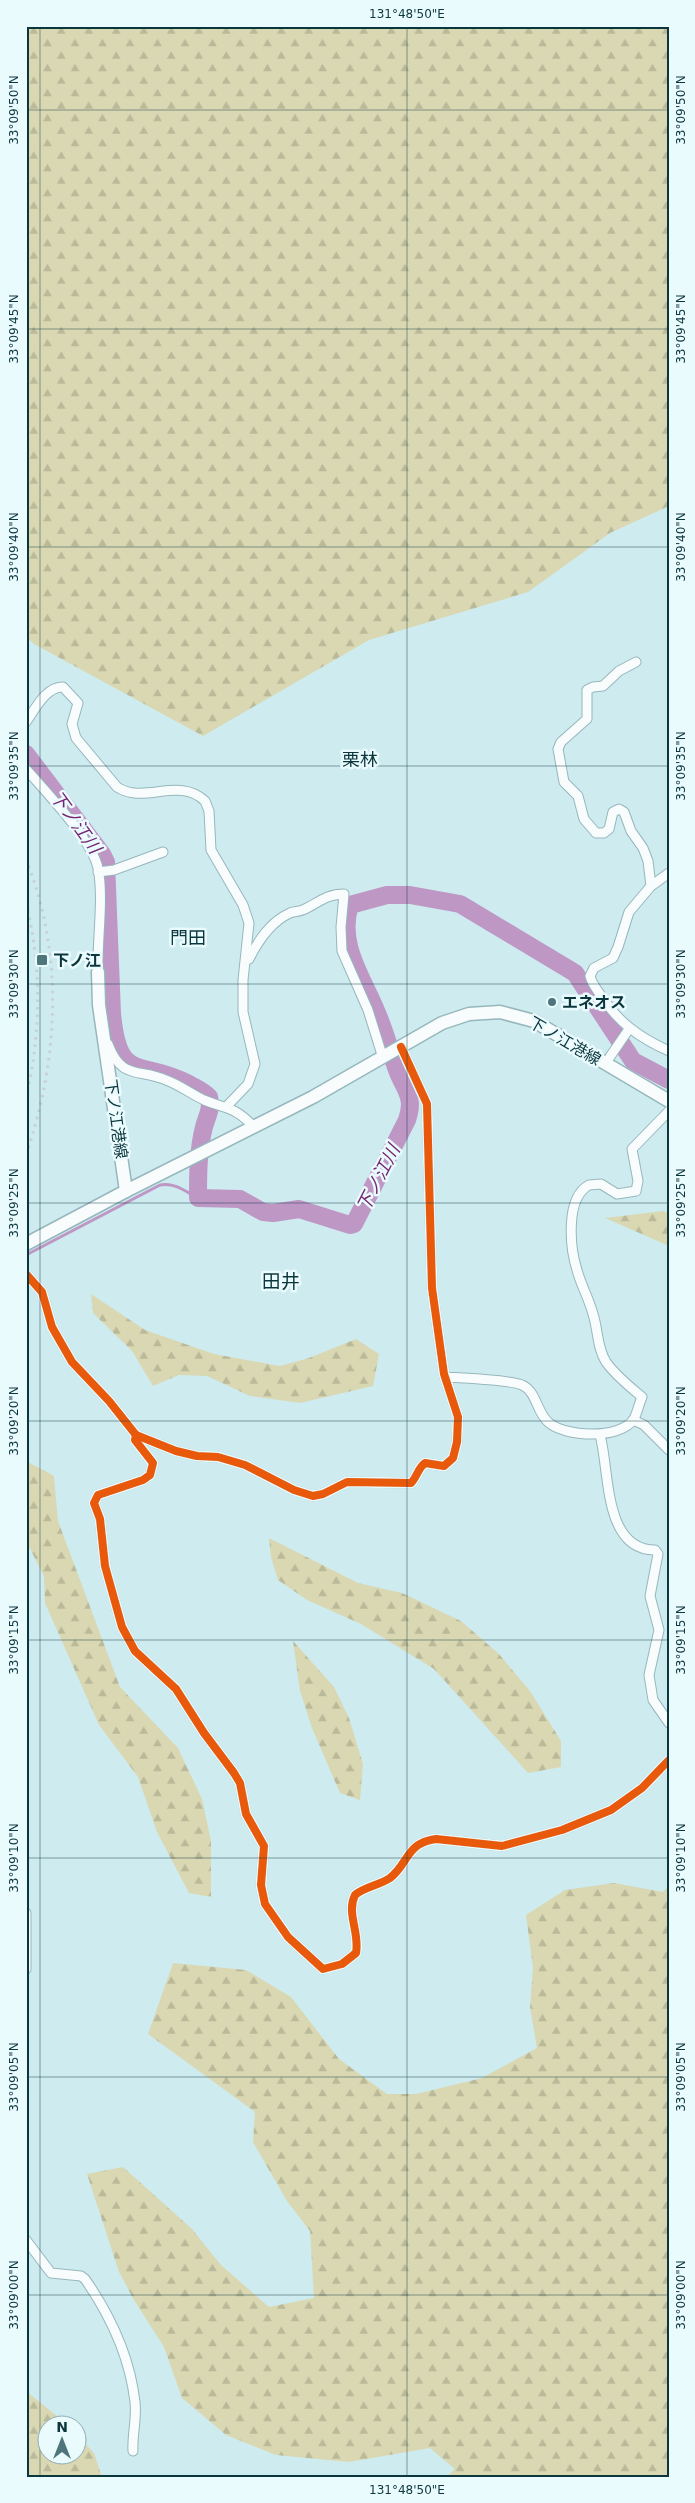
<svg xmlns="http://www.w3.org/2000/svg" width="695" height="2503" viewBox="0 0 695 2503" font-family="'DejaVu Sans','Noto Sans JP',sans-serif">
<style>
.forest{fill:url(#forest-firs)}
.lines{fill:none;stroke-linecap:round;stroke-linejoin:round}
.stream{stroke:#be97c5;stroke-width:3}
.river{stroke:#be97c5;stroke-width:18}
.street-casing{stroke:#96b7bc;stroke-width:11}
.secondary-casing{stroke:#96b7bc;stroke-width:15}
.street{stroke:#f8fcfd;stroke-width:9}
.secondary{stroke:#f8fcfd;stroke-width:12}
.rail{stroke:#c7d2d4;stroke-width:3;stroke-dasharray:2.5 5;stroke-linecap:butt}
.cycleway-casing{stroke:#eafbfe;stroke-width:11}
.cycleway{stroke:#e8590c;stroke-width:8}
.ticks{fill:none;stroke:#0b363d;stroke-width:1;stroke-opacity:0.45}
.poi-dot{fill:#4f757c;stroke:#eafbfe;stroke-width:2}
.labels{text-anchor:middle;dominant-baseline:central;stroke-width:5;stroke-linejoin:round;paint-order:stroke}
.poi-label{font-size:16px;font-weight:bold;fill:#0b363d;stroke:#eafbfe;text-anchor:start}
.street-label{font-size:16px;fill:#0b363d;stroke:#eafbfe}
.neighbourhood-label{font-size:18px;fill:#0b363d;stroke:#eafbfe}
.water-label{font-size:18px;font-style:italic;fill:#772573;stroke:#eafbfe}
.quarter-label{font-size:19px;fill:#0b363d;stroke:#eafbfe}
.neatline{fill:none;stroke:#0b363d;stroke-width:2}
.ticks-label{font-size:12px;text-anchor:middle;fill:#0b363d}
</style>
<defs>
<pattern id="forest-firs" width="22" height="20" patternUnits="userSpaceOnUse" patternTransform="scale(1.25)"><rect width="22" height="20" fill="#dad8b2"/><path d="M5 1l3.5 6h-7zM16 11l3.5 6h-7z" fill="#baba9a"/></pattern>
</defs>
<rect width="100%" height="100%" fill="#ceebf0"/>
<g class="forest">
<path d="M26 26H669V506L610 533 528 592 369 640 203 736 34 644 26 637Z"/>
<path d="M663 1211 669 1213V1246L605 1218Z"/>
<path d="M91 1294 145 1330 214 1354 280 1366 309 1358 356 1339 379 1354 373 1386 300 1403 250 1396 207 1376 179 1375 153 1386 132 1351 93 1313Z"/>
<path d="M26 1461 54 1476 58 1521 120 1687 178 1748 202 1799 211 1841V1897L189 1893 157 1832 138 1777 99 1725 45 1603 44 1576 26 1541Z"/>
<path d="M269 1538 358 1583 402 1593 461 1621 499 1654 530 1691 561 1741V1767L528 1773 434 1669 361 1624 307 1600 278 1580 271 1557Z"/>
<path d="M293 1641 334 1687 349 1718 363 1764 360 1800 340 1793 312 1728 300 1691Z"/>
<path d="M614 1883 663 1892 669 1885V2477H446L455 2469 430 2448 349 2462 276 2455 226 2435 182 2398 164 2347 134 2300 119 2272 87 2174 123 2167 192 2229 221 2265 269 2307 314 2298 310 2231 287 2201 253 2142 255 2112 148 2034 173 1963 246 1970 291 1997 339 2059 387 2094H416L482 2078 537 2048 530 2007 533 1968 526 1915 565 1890Z"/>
<path d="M26 2391 68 2425 48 2426V2456H78V2436L94 2453 102 2477H26Z"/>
</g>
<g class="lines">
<path class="stream" d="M26 1255 160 1185C175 1182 186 1192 198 1198"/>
<path class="river" d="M26 754 102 854 106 862 112 1014C119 1085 140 1058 189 1084 196 1088 204 1091 209 1097 212 1109 207 1116 204 1127 198 1150 198 1175 198 1198L240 1199 263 1212 273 1213 299 1209 350 1225 354 1224 407 1120C415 1097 405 1091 397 1070 390 1051 385 1031 377 1013 363 978 337 944 350 905L387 895H410L460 904 575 973 633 1061 669 1080"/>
<g class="street-casing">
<g id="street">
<path d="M636 662 619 671 603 686 593 687 587 690V719L561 742 558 749 564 782 578 796 584 819 596 833H604L609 829 613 812 619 809 624 812 631 831 643 848 648 861 651 886"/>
<path d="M26 722C34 711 46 686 63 687L78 703 72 724 76 738 117 787C144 805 179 776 205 801L209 811 211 850 243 905 249 923 243 980V1012L255 1064 248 1084 227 1106"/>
<path d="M26 769C46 792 92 840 98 868 104 899 97 939 98 972"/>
<path d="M98 872 114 870 163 852"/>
<path d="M669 873 651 886 629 912 618 947 613 958 594 968 590 976C592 984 597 990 602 997 619 1023 640 1038 669 1051"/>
<path d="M249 959C258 941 270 922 290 913 294 911 300 912 305 909 319 902 327 894 344 894L341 927 342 951 368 1010 383 1058"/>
<path d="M108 1044C122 1081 139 1068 166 1080 180 1085 191 1094 204 1100 228 1110 234 1106 254 1127"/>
<path d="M605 1064 629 1029"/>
<path d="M26 1274 42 1292 52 1327 72 1362 109 1401 136 1435 176 1451 197 1456 218 1457 245 1465 294 1490 313 1496 323 1494 347 1482 411 1483C417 1477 418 1468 425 1463L444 1466 453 1458 457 1442 458 1417 444 1374 432 1288 427 1104 401 1047"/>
<path d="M445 1377C460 1378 512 1380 522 1385 537 1392 536 1411 548 1422 564 1437 620 1440 634 1419 637 1413 639 1404 642 1397 629 1386 616 1376 606 1362 597 1348 598 1329 593 1314 589 1299 581 1285 577 1270 570 1248 565 1198 589 1185L601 1184 617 1194 636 1191 638 1181 632 1149 669 1111"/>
<path d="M633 1420 644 1425 669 1450"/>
<path d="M136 1435 135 1440 153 1463 150 1475 143 1480 98 1495 94 1503 100 1519 105 1566 122 1627 135 1651 176 1689 204 1733 234 1773 240 1783 246 1814 264 1846 261 1885 265 1904 288 1937 323 1969 342 1964 356 1953C360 1933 346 1913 355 1895 364 1887 380 1885 390 1878 409 1863 406 1843 436 1839L502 1846 562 1830 611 1810 642 1788 669 1760"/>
<path d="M600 1435C610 1471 603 1550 655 1550L658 1554 650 1596 659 1630 649 1675 653 1700 669 1723"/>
<path d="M26 1913V1969"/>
<path d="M26 2240 51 2273 81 2276 85 2279C110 2315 130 2358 135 2402 137 2418 132 2435 133 2451"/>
</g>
</g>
<g class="secondary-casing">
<g id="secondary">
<path d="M98 972 99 1005 126 1191 313 1097 442 1023 469 1014 500 1012 534 1021 669 1101"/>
<path d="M26 1244 126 1191"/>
</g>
</g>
<use href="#street" class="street"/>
<use href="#secondary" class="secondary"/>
<g class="rail">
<path d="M26 859C64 955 59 1058 26 1155"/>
<path d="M26 903C42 966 41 1035 26 1098"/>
</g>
<g class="cycleway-casing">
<g id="cycleway">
<path d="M26 1274 42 1292 52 1327 72 1362 109 1401 136 1435 176 1451 197 1456 218 1457 245 1465 294 1490 313 1496 323 1494 347 1482 411 1483C417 1477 418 1468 425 1463L444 1466 453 1458 457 1442 458 1417 444 1374 432 1288 427 1104 401 1047"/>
<path d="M136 1435 135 1440 153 1463 150 1475 143 1480 98 1495 94 1503 100 1519 105 1566 122 1627 135 1651 176 1689 204 1733 234 1773 240 1783 246 1814 264 1846 261 1885 265 1904 288 1937 323 1969 342 1964 356 1953C360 1933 346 1913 355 1895 364 1887 380 1885 390 1878 409 1863 406 1843 436 1839L502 1846 562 1830 611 1810 642 1788 669 1760"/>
</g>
</g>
<use href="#cycleway" class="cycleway"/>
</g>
<path class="ticks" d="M40 26V2477M407 26V2477M26 110H669M26 329H669M26 547H669M26 766H669M26 984H669M26 1203H669M26 1421H669M26 1640H669M26 1858H669M26 2077H669M26 2295H669"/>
<g class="poi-dot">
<rect x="36" y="954" width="12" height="12" rx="2.5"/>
<circle cx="552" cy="1002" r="5"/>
</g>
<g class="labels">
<g class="poi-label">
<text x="53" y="960">下ノ江</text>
<text x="562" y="1002">エネオス</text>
</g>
<g class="street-label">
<text transform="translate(565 1041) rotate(30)">下ノ江港線</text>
<text transform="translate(116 1119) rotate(82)">下ノ江港線</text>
</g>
<g class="neighbourhood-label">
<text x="360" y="759">栗林</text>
<text x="188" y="937">門田</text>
</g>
<g class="water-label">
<text transform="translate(76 822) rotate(54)">下ノ江川</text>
<text transform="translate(378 1178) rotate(-63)">下ノ江川</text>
</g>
<g class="quarter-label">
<text x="281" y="1281">田井</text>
</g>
</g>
<rect width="695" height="2503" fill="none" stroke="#eafbfe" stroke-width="55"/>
<g transform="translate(62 2440)"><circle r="24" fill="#eafbfe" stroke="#91acb1"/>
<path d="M0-4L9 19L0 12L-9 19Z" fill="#4f757c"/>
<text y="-8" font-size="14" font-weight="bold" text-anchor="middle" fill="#0b363d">N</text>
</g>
<rect x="28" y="28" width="640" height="2448" class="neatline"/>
<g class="ticks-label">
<text x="407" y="18">131°48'50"E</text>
<text transform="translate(14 110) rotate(-90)" y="4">33°09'50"N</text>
<text transform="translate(681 110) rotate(-90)" y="4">33°09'50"N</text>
<text transform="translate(14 329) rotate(-90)" y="4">33°09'45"N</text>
<text transform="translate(681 329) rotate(-90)" y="4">33°09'45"N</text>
<text transform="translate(14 547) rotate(-90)" y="4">33°09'40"N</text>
<text transform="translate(681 547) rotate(-90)" y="4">33°09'40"N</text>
<text transform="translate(14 766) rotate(-90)" y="4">33°09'35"N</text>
<text transform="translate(681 766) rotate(-90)" y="4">33°09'35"N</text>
<text transform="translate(14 984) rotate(-90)" y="4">33°09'30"N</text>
<text transform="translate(681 984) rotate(-90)" y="4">33°09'30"N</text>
<text transform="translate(14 1203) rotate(-90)" y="4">33°09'25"N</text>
<text transform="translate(681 1203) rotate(-90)" y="4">33°09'25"N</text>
<text transform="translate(14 1421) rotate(-90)" y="4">33°09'20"N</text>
<text transform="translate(681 1421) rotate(-90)" y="4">33°09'20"N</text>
<text transform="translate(14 1640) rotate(-90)" y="4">33°09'15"N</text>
<text transform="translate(681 1640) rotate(-90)" y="4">33°09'15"N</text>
<text transform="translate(14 1858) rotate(-90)" y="4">33°09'10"N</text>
<text transform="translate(681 1858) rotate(-90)" y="4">33°09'10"N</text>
<text transform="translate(14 2077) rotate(-90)" y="4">33°09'05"N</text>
<text transform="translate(681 2077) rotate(-90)" y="4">33°09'05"N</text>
<text transform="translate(14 2295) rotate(-90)" y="4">33°09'00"N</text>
<text transform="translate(681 2295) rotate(-90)" y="4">33°09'00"N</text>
<text x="407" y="2494">131°48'50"E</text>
</g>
</svg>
